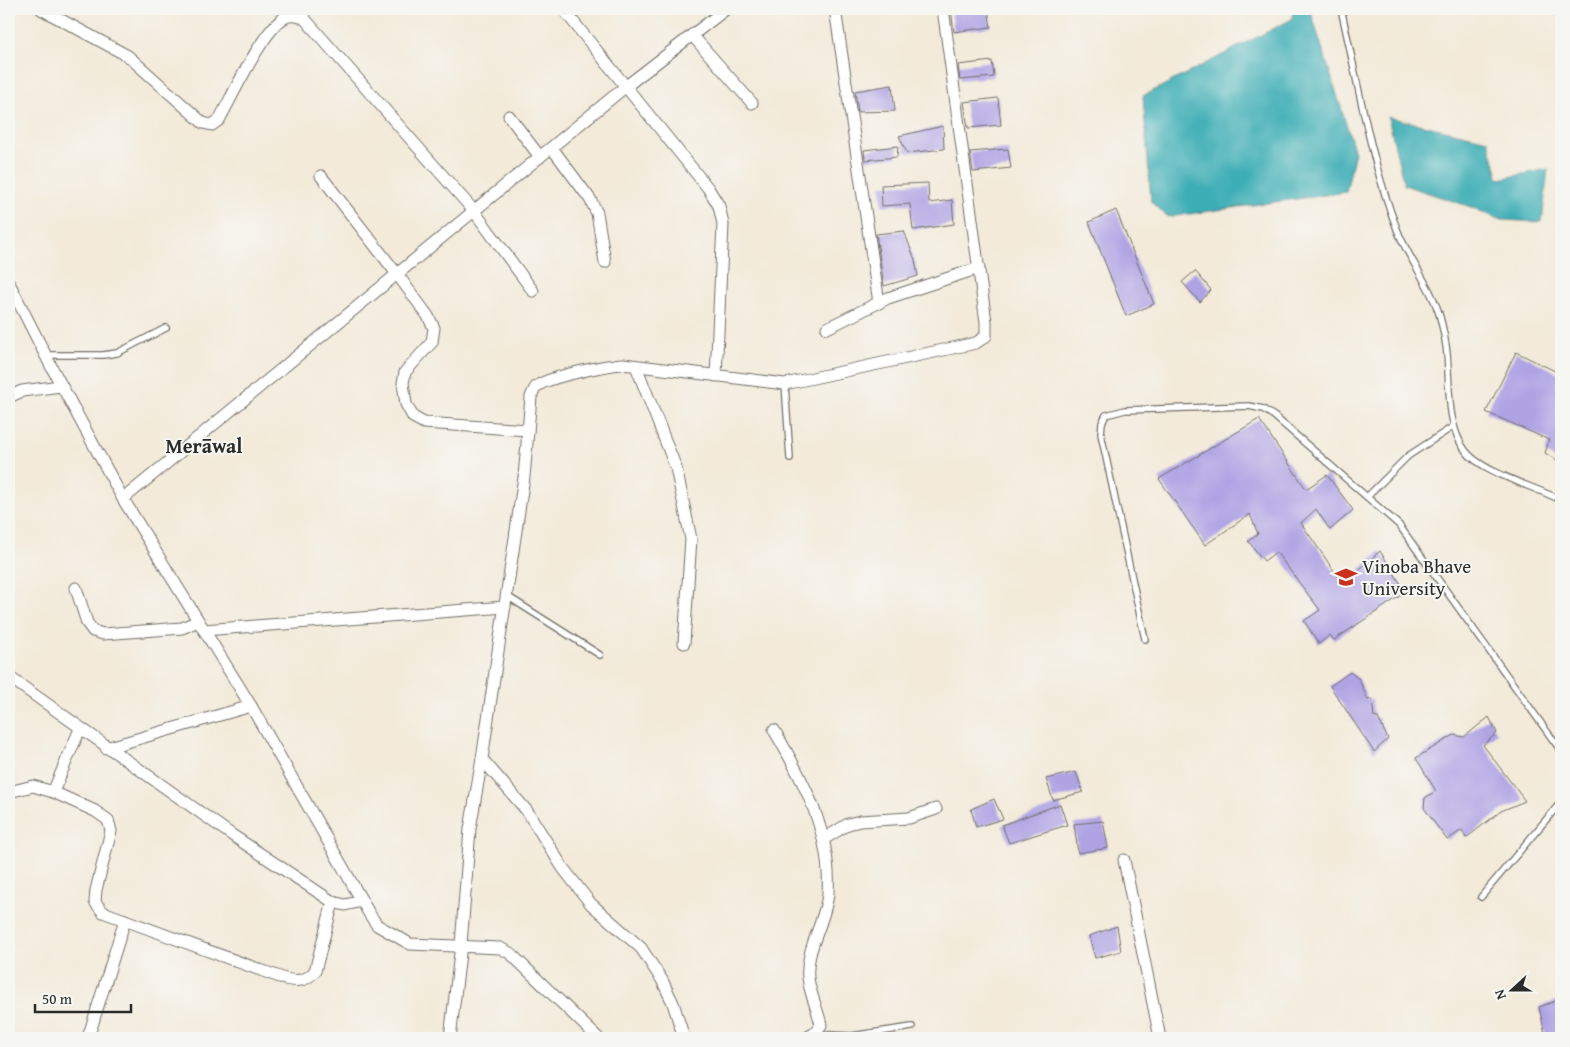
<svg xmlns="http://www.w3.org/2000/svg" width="1570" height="1047" viewBox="0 0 1570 1047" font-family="'Gentium Book Plus',serif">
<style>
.water{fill:#3caeb6;stroke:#346c70}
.building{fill:#afa3e4}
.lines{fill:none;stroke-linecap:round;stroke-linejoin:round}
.lane-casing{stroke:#716e68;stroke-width:8}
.street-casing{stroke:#716e68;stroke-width:13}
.lane{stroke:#fff;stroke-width:5.5}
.street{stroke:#fff;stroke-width:11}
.labels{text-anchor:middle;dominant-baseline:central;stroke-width:4;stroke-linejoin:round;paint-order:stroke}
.poi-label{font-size:19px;fill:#2b2b2b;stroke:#f6f6f2;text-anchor:start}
.neighbourhood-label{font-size:20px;font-weight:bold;fill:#2b2b2b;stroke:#f6f6f2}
</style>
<rect width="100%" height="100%" fill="#f6f6f2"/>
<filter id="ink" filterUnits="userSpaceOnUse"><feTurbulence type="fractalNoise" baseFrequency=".02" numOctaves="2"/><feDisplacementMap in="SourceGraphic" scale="10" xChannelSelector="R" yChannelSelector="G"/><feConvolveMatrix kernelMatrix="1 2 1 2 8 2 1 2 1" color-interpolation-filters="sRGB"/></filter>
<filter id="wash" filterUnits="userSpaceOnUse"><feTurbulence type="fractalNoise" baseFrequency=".0096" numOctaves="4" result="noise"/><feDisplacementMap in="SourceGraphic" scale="20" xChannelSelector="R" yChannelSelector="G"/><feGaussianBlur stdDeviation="1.12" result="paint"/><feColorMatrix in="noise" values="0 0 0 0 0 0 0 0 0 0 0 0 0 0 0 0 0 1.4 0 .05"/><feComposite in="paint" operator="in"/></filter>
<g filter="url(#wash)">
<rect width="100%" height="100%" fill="#f3ead9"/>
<g class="water">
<path d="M1293 9H1310L1355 152 1346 192 1168 217 1151 202 1143 96 1292 19Z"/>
<path d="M1388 117 1488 140 1499 179 1548 169 1542 222 1501 220 1471 207 1404 185Z"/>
</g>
<g id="blocks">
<g class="building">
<path d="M951 9H988L991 27 954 32Z"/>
<path d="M992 61 994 77 960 80 958 65Z"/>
<path d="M892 85 895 111 858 112 855 91Z"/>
<path d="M998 98 1001 125 968 128 964 102Z"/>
<path d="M943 126 944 149 907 153 899 136Z"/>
<path d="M898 146 897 157 865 160 864 150Z"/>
<path d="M1008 149 1011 168 973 172 970 152Z"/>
<path d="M928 183 929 203 952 200 954 224 913 230 910 204 882 206 881 185Z"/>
<path d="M1116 210 1154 304 1126 316 1089 222Z"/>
<path d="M904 231 915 260 918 276 884 286 876 234Z"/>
<path d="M1195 271 1211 290 1200 302 1182 282Z"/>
<path d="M1516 352 1561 374V463L1545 453 1549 440 1486 412Z"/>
<path d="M1259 419 1306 489 1327 475 1353 510 1330 530 1316 509 1301 523 1343 584 1380 551 1406 592 1334 640 1330 635 1319 644 1304 621 1320 610 1276 552 1264 561 1248 541 1258 534 1250 514 1205 545 1159 479Z"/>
<path d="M1350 672 1359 679 1368 700 1372 699 1374 717 1378 718 1388 739 1374 752 1330 686Z"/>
<path d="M1489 717 1497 733 1483 745 1525 801 1501 811 1466 838 1462 830 1447 840 1424 808 1425 798 1436 791 1416 758 1454 735 1464 737Z"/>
<path d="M1076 772 1083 792 1053 800 1046 779Z"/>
<path d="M994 799 1003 819 976 827 971 809Z"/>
<path d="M1060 804 1067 825 1009 843 1002 825Z"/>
<path d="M1103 821 1108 848 1078 853 1074 824Z"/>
<path d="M1117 926 1121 951 1095 958 1089 936Z"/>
<path d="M1561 999V1038H1546L1539 1007Z"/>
</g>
</g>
</g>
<g filter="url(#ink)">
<use href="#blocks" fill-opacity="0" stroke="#716e68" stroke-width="1"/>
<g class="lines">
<g class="lane-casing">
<g id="lane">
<path d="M1341 9C1358 82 1370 159 1397 229 1408 259 1431 285 1440 317 1443 329 1446 342 1447 354 1450 385 1446 424 1465 450 1480 472 1536 487 1561 500"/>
<path d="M45 355H103L117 353 166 328"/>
<path d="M785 384 790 458"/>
<path d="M1368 496 1408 456 1454 426"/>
<path d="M507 596 600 655"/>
<path d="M1145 639 1101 434 1102 423 1106 415 1125 410 1249 406 1263 409 1274 416 1399 525 1561 751"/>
<path d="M1481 897 1561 802"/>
<path d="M815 1034 851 1036 912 1027"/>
</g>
</g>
<g class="street-casing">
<g id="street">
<path d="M41 9 128 56 203 123 212 125 219 120C232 97 264 27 286 17 292 14 298 16 304 18L474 211 533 291"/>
<path d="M563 9 708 188 719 206 723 224 716 376"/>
<path d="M835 9 879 303"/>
<path d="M692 35 752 103"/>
<path d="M509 116 540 157"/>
<path d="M552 148 590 199 597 213 605 262"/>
<path d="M321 176 397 274 428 316 434 328 432 342 405 372 403 383 406 404 413 417 424 423 528 430"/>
<path d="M9 283 52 368 123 499 251 706 370 915 377 925 410 944 500 948 510 953 598 1038"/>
<path d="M827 328 888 298 979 268"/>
<path d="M636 366 676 468 691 539 684 643"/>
<path d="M9 397 22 391 61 386"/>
<path d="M123 499 625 87 726 9"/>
<path d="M76 588 87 623 93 631 103 634 182 628 198 621"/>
<path d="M204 630 505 607"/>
<path d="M9 677 232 835 333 902 345 905 362 901"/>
<path d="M774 730C803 779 832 834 828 893 826 921 805 949 808 978 810 994 818 1010 821 1025L815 1033 806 1038"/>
<path d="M106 748 251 706"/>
<path d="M482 759 527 811 563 868 591 904 641 948 662 980 673 1003 684 1038"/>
<path d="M9 792 33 786 53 792 95 811 108 820 111 831 96 890 95 902 103 912 285 979C299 982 306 981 315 971L333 902"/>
<path d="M53 792 80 729"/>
<path d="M824 839 848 824 860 821 909 818 936 809"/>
<path d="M1124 860 1160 1038"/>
<path d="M88 1038 125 920"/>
<path d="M450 1038 461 945 470 829 482 759 524 477 531 397C532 395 534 389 536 387 546 377 608 365 623 364L785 384 976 343 986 336V322L943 9"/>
</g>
</g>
<use href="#lane" class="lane"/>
<use href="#street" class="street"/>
</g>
</g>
<defs>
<g id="university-bare" transform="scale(1.725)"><path d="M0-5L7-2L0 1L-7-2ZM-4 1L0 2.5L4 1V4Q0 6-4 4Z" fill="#c8321e" stroke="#f6f6f2" stroke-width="2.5" paint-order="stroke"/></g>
</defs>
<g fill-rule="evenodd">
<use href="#university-bare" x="1346" y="577"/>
</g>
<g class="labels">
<g class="poi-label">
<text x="1362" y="566">Vinoba Bhave<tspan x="1362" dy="22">University</tspan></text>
</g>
<g class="neighbourhood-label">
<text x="204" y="445">Merāwal</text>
</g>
</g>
<rect width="1570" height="1047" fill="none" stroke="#f6f6f2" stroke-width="30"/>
<g transform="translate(1512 990) rotate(249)" stroke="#f6f6f2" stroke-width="4" paint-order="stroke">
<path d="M0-4L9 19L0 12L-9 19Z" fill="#2b2b2b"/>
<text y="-8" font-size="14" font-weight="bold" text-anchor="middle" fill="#2b2b2b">N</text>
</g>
<path d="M35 1004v8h96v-8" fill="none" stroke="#2b2b2b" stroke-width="2.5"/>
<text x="42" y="1004" font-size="15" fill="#2b2b2b" stroke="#f6f6f2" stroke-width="4" paint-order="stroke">50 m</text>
</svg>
